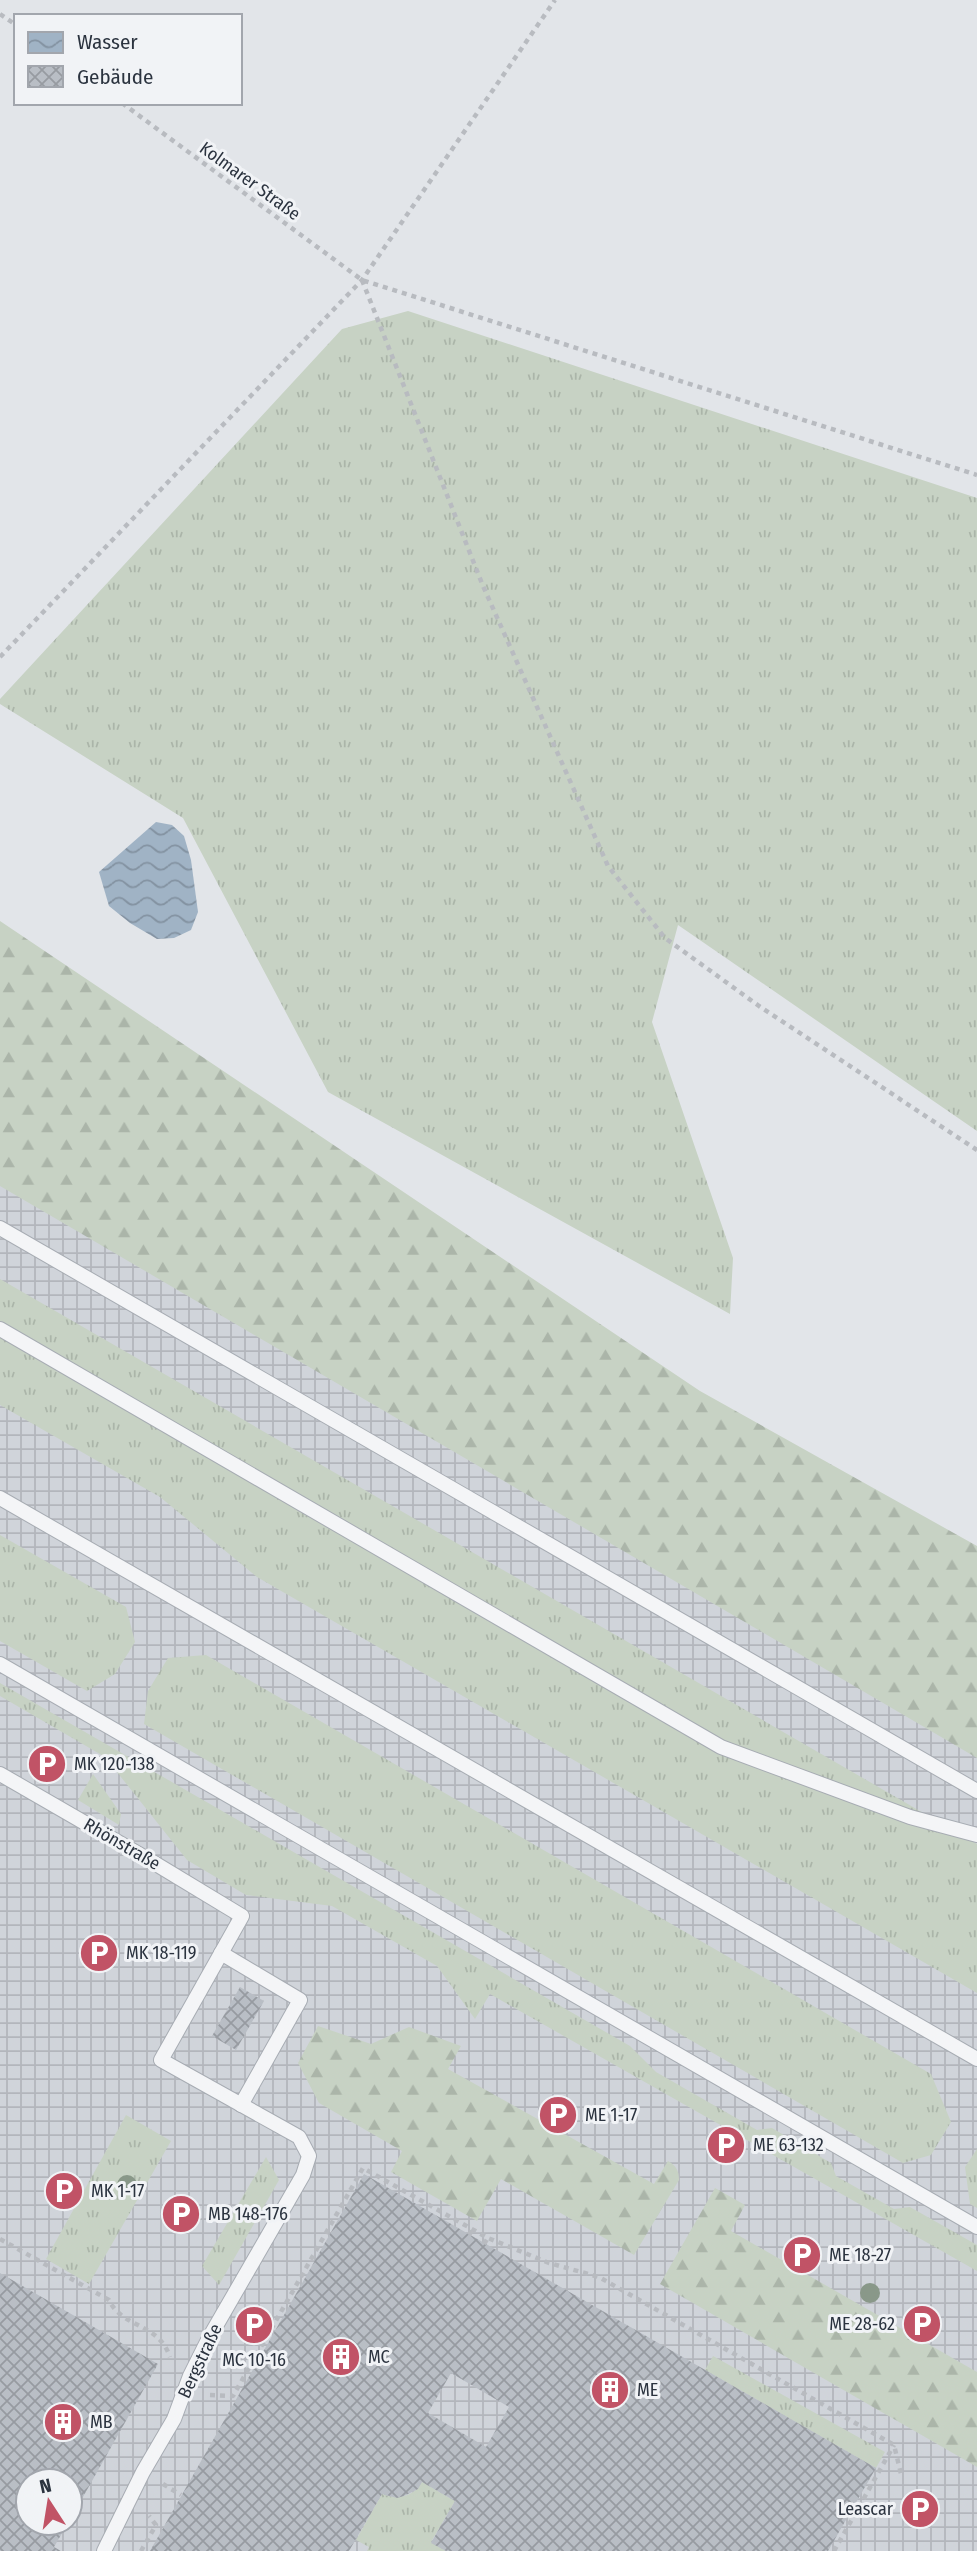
<svg xmlns="http://www.w3.org/2000/svg" width="977" height="2551" viewBox="0 0 977 2551" font-family="'Fira Sans Condensed',sans-serif">
<style>
.industrial{fill:url(#industrial-grid);fill-rule:evenodd}
.grass{fill:url(#grass-tufts)}
.forest{fill:url(#forest-firs)}
.water{fill:url(#water-waves)}
.building{fill:url(#building-cross-hatch);fill-rule:evenodd}
.lines{fill:none;stroke-linecap:round;stroke-linejoin:round}
.lane-casing{stroke:#a7acb3;stroke-width:16}
.path{stroke:#b8bbc0;stroke-width:4.5;stroke-dasharray:5 5;stroke-linecap:butt}
.lane{stroke:#f4f5f7;stroke-width:14}
.tree{fill:#899889}
.labels{text-anchor:middle;dominant-baseline:central;stroke-width:6;stroke-linejoin:round;paint-order:stroke}
.street-label{font-size:18px;fill:#2b333f;stroke:#f1f3f6}
.poi-label{font-size:18px;fill:#2b333f;stroke:#f1f3f6;text-anchor:start}
</style>
<defs>
<pattern id="industrial-grid" width="8" height="8" patternUnits="userSpaceOnUse" patternTransform="scale(1.75)"><rect width="8" height="8" fill="#d0d4da"/><path d="M0 4h8M4 0v8" fill="none" stroke="#b3b6bc"/></pattern>
<pattern id="grass-tufts" width="24" height="20" patternUnits="userSpaceOnUse" patternTransform="scale(1.75)"><rect width="24" height="20" fill="#c7d2c4"/><path d="M3 7l-1-3M5 7V3M7 7l1-3M15 17l-1-3M17 17v-4M19 17l1-3" fill="none" stroke="#abb5a9"/></pattern>
<pattern id="forest-firs" width="22" height="20" patternUnits="userSpaceOnUse" patternTransform="scale(1.75)"><rect width="22" height="20" fill="#c7d2c4"/><path d="M5 1l3.5 6h-7zM16 11l3.5 6h-7z" fill="#abb5a9"/></pattern>
<pattern id="water-waves" width="16" height="10" patternUnits="userSpaceOnUse" patternTransform="scale(1.75)"><rect width="16" height="10" fill="#a0b3c5"/><path d="M0 5q4-4 8 0t8 0" fill="none" stroke="#8392a1"/></pattern>
<pattern id="building-cross-hatch" width="8" height="8" patternUnits="userSpaceOnUse" patternTransform="scale(1.75)"><rect width="8" height="8" fill="#b9bec5"/><path d="M0 0l8 8M0 8l8-8" fill="none" stroke="#979ba1"/></pattern>
</defs>
<rect width="100%" height="100%" fill="#e2e5e9"/>
<path class="industrial" d="M0 1094 977 1667V2551H0ZM28 2481H70V2523H28Z"/>
<g class="grass">
<path d="M408 311 977 498V1131L678 925 652 1022 733 1258 730 1314 328 1092 183 818 0 704V699L342 329Z"/>
<path d="M0 1279 977 1844V1993L257 1577 160 1497 0 1405Z"/>
<path d="M0 1535 126 1607 135 1642 115 1674 87 1691 0 1641Z"/>
<path d="M206 1655 931 2074 951 2122 931 2155 903 2163 144 1724 148 1691 168 1658Z"/>
<path d="M0 1683 630 2046 656 2072 757 2130 772 2128 831 2163 836 2176 894 2209 910 2207 977 2245V2271L490 1994 475 2019 437 1966 332 1906 246 1895 187 1860 105 1757 0 1696Z"/>
<path d="M93 1774 121 1814 119 1825 78 1800Z"/>
<path d="M126 2115 171 2141 89 2284 46 2259Z"/>
<path d="M977 2149V2208L970 2204 965 2167Z"/>
<path d="M266 2157 279 2180 219 2285 202 2266Z"/>
<path d="M713 2356 885 2452 876 2468 705 2370Z"/>
<path d="M422 2482 455 2501 431 2542 446 2551H367L369 2547 356 2540 382 2494C398 2500 413 2497 422 2482Z"/>
</g>
<g class="forest">
<path d="M0 921 700 1391 977 1546V1758L0 1186Z"/>
<path d="M318 2026 371 2044 409 2027 461 2046 448 2069 654 2184 668 2161C676 2166 679 2170 679 2180L634 2255 501 2179 477 2221 391 2172 402 2151 319 2103 298 2063Z"/>
<path d="M715 2188 745 2205 731 2231 977 2372V2467L660 2284Z"/>
</g>
<path class="water" d="M156 822 172 825 184 836 191 860 198 912 191 930 174 938 157 939 130 923 109 906 99 872Z"/>
<g class="building">
<path d="M240 1987 264 2001 236 2050 212 2036Z"/>
<path d="M364 2174 876 2468 828 2551H446L431 2543 455 2501 422 2482 418 2489 404 2496 397 2498 382 2494 349 2551H150ZM451 2373 509 2407 486 2447 428 2413Z"/>
<path d="M0 2273 158 2364 70 2520V2481H28V2523H68L54 2547 61 2551H0Z"/>
</g>
<g class="lines">
<g class="lane-casing">
<g id="lane">
<path d="M0 1228 977 1791"/>
<path d="M0 1329 721 1747 910 1817 977 1835"/>
<path d="M0 1498 977 2059"/>
<path d="M0 1664 977 2227"/>
<path d="M0 1774 156 1864 242 1916 161 2060 299 2137 309 2156 303 2175 209 2338 190 2376 174 2419 143 2472 104 2551"/>
<path d="M221 1953 300 2000 241 2105"/>
</g>
</g>
<g class="path">
<path d="M0 14 16 25"/>
<path d="M122 103 362 280 977 475"/>
<path d="M362 280 483 586 608 866 665 938 759 1006 977 1150"/>
<path d="M0 657 362 280 555 0"/>
<path d="M469 2235 473 2229"/>
<path d="M0 2239 109 2300C123 2329 158 2322 170 2357"/>
<path d="M484 2244 488 2238"/>
<path d="M210 2395 233 2396 363 2168 488 2238 549 2263 599 2277 894 2445 901 2474"/>
<path d="M163 2484 181 2495"/>
<path d="M141 2551 156 2525 149 2516"/>
<path d="M834 2551 894 2445"/>
</g>
<use href="#lane" class="lane"/>
</g>
<g class="tree">
<circle cx="127" cy="2185" r="10"/>
<circle cx="870" cy="2293" r="10"/>
</g>
<defs>
<g id="parking-disc" transform="scale(2.0125)"><circle r="9.5" fill="#c15366" stroke="#f1f3f6"/><path d="M-3.5-5.5H1a3.5 3.5 0 0 1 0 7H-1V5.5H-3.5ZM-1-3.4V-.6H.8a1.4 1.4 0 0 0 0-2.8Z" fill="#fff"/></g>
<g id="building-disc" transform="scale(2.0125)"><circle r="9.5" fill="#c15366" stroke="#f1f3f6"/><path d="M-4-6H4V6H1V3H-1V6H-4ZM-2.5-4.3h1.7v1.8h-1.7ZM.8-4.3h1.7v1.8H.8ZM-2.5-1h1.7V.8h-1.7ZM.8-1h1.7V.8H.8Z" fill="#fff"/></g>
</defs>
<g fill-rule="evenodd">
<use href="#parking-disc" x="47" y="1764"/>
<use href="#parking-disc" x="99" y="1953"/>
<use href="#parking-disc" x="558" y="2115"/>
<use href="#parking-disc" x="726" y="2145"/>
<use href="#parking-disc" x="64" y="2191"/>
<use href="#parking-disc" x="181" y="2214"/>
<use href="#parking-disc" x="802" y="2255"/>
<use href="#parking-disc" x="922" y="2324"/>
<use href="#parking-disc" x="254" y="2325"/>
<use href="#building-disc" x="341" y="2357"/>
<use href="#building-disc" x="610" y="2390"/>
<use href="#building-disc" x="63" y="2422"/>
<use href="#parking-disc" x="920" y="2509"/>
</g>
<g class="labels">
<g class="street-label">
<text transform="translate(250 181) rotate(36)">Kolmarer Straße</text>
<text transform="translate(122 1844) rotate(30)">Rhönstraße</text>
<text transform="translate(200 2361) rotate(-65)">Bergstraße</text>
</g>
<g class="poi-label">
<text x="74" y="1764">MK 120-138</text>
<text x="126" y="1953">MK 18-119</text>
<text x="585" y="2115">ME 1-17</text>
<text x="753" y="2145">ME 63-132</text>
<text x="91" y="2191">MK 1-17</text>
<text x="208" y="2214">MB 148-176</text>
<text x="829" y="2255">ME 18-27</text>
<text x="895" y="2324" text-anchor="end">ME 28-62</text>
<text x="368" y="2357">MC</text>
<text x="254" y="2360" text-anchor="middle">MC 10-16</text>
<text x="637" y="2390">ME</text>
<text x="90" y="2422">MB</text>
<text x="893" y="2509" text-anchor="end">Leascar</text>
</g>
</g>
<rect x="14" y="14" width="228" height="91" fill="#f1f3f6" stroke="#a2a6ad" stroke-width="2"/>
<rect x="28" y="32" width="35" height="21" fill="url(#water-waves)" stroke="#a2a6ad" stroke-width="2"/>
<text x="77" y="49" font-size="21" fill="#2b333f">Wasser</text>
<rect x="28" y="66" width="35" height="21" fill="url(#building-cross-hatch)" stroke="#a2a6ad" stroke-width="2"/>
<text x="77" y="84" font-size="21" fill="#2b333f">Gebäude</text>
<g transform="translate(49 2502) rotate(348)"><circle r="33" fill="#f1f3f6" stroke="#a2a6ad" stroke-width="2"/>
<path d="M0-5L12 26L0 18L-12 26Z" fill="#c15366"/>
<text y="-10" font-size="19" font-weight="bold" text-anchor="middle" fill="#2b333f">N</text>
</g>
</svg>
